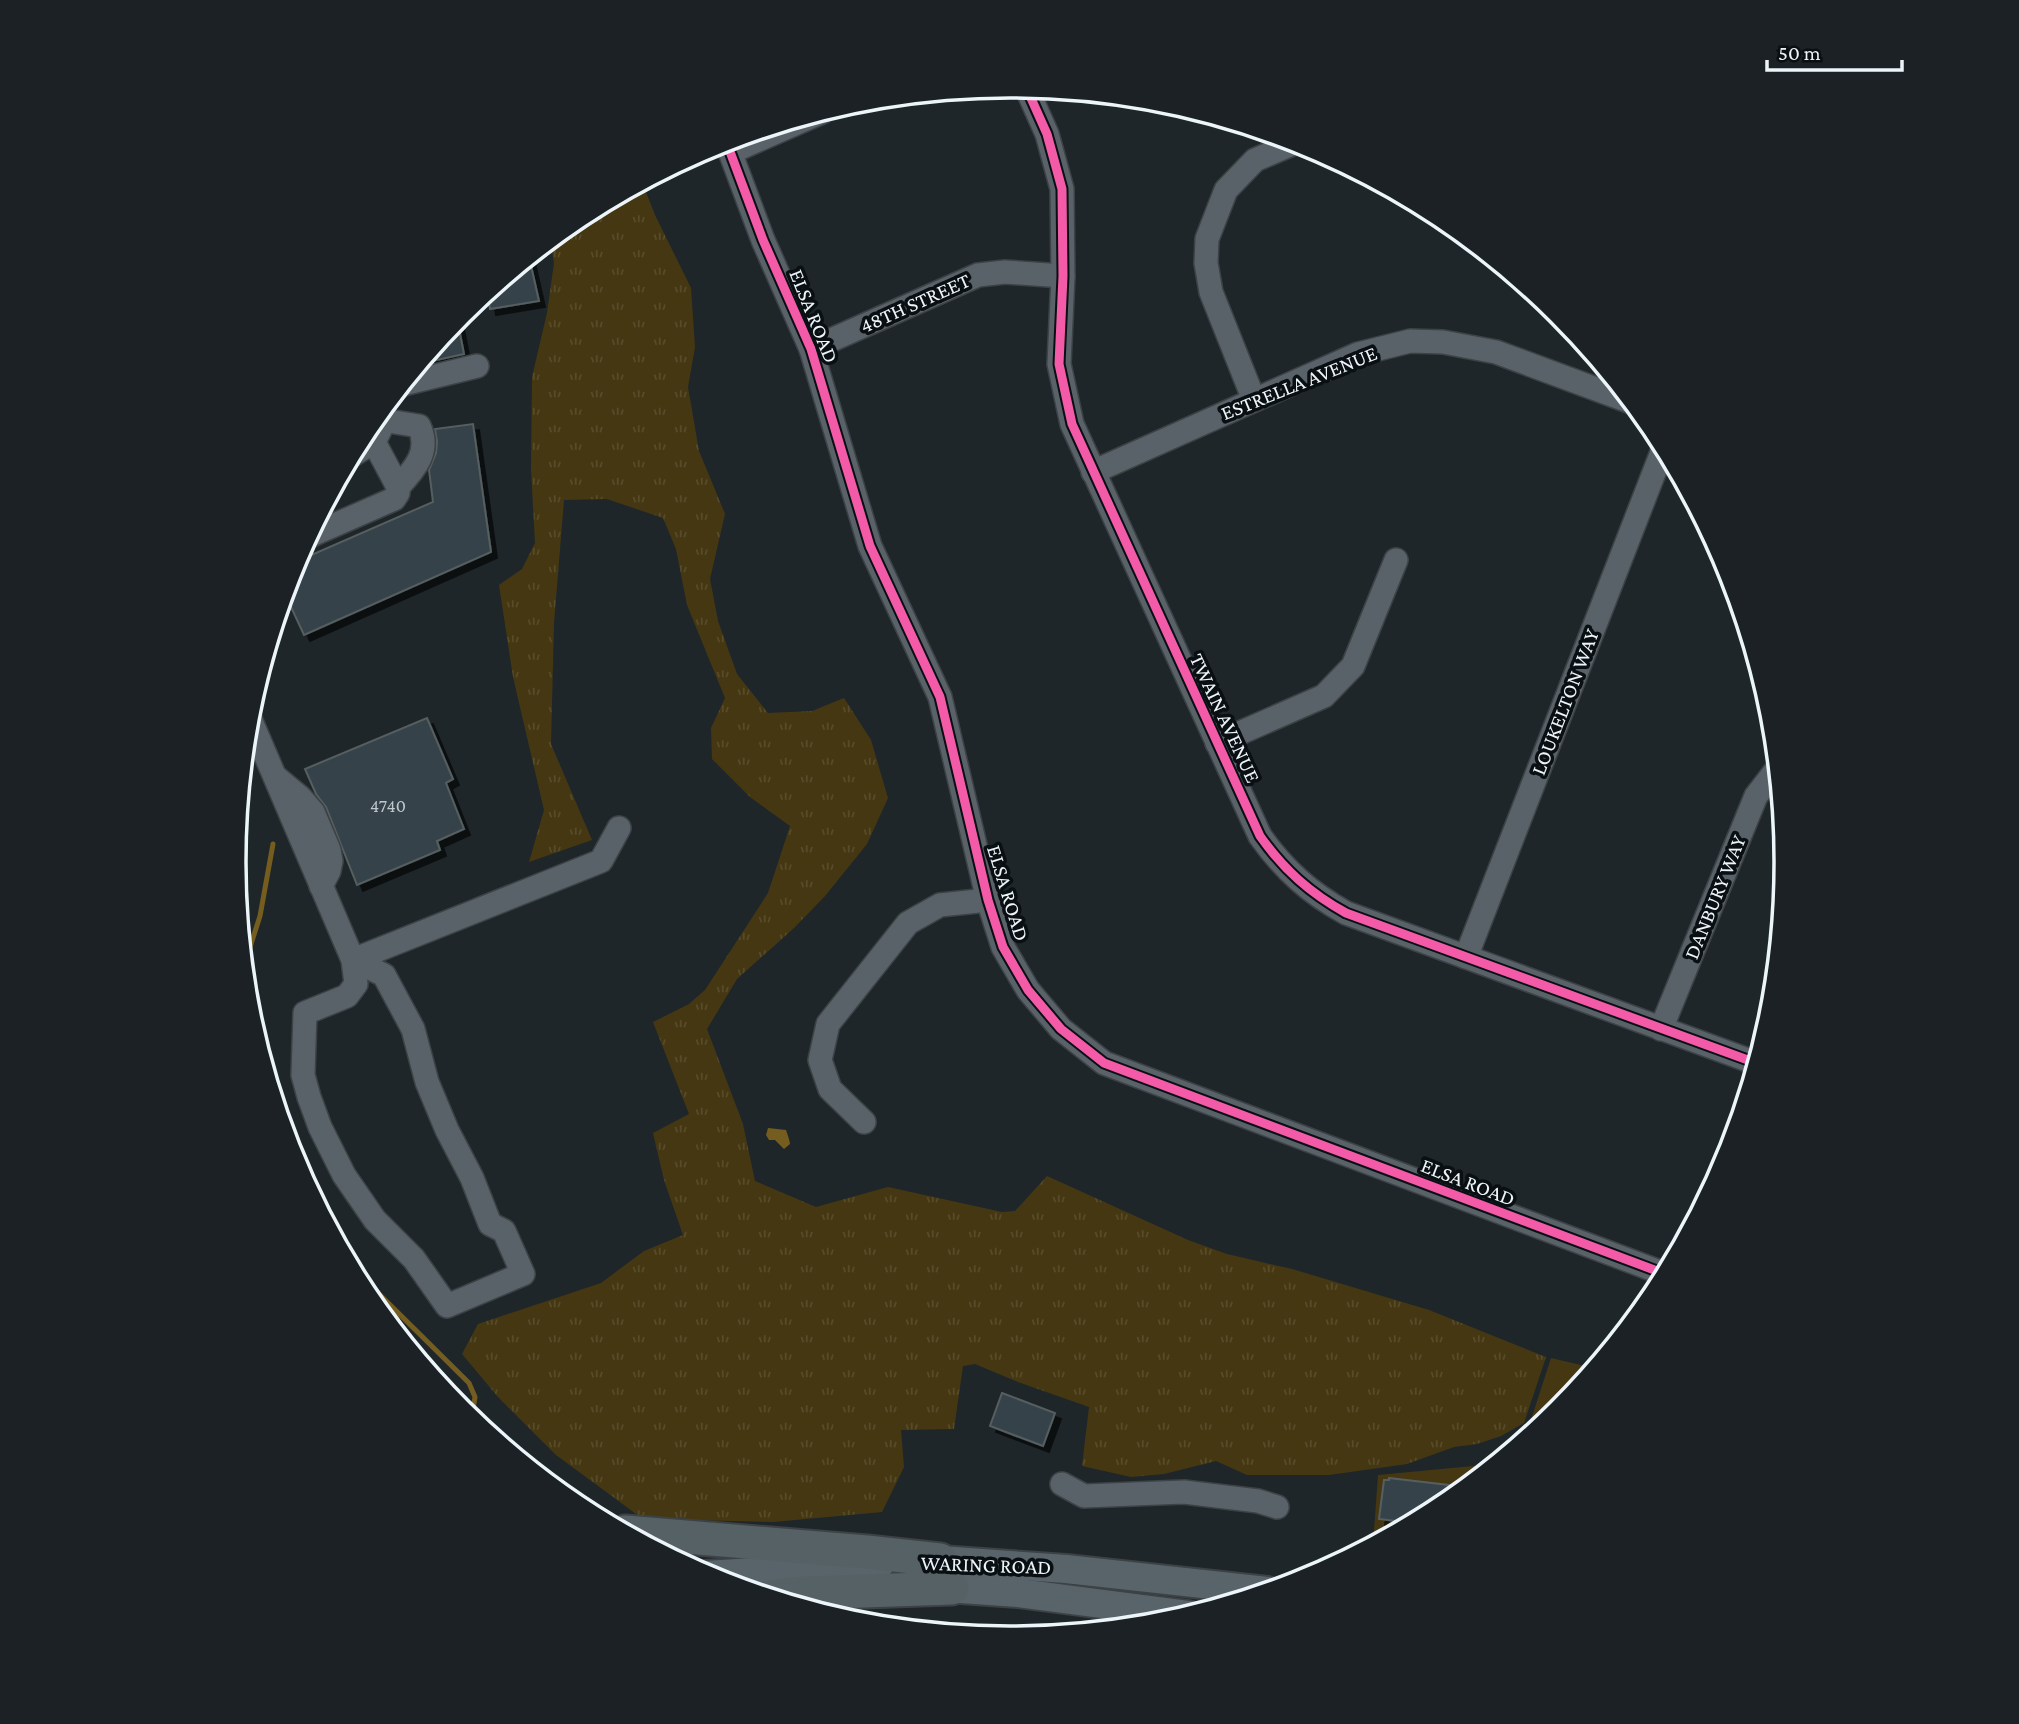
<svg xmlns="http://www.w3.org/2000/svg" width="2019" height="1724" viewBox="0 0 2019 1724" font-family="'Crimson Pro',serif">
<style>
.grass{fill:url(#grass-tufts)}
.green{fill:#453712}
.water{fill:#745d1f}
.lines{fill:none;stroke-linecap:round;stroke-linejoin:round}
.stream{stroke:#745d1f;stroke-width:5}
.building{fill:#354349;stroke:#575e61;stroke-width:2;filter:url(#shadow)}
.minor-casing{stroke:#3c4245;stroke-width:26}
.major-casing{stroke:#3c4245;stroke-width:32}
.highway-casing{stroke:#3c4245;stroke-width:37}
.minor{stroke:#596268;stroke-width:23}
.major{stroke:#58646a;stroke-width:28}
.highway{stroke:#556165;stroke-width:33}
.cycleway-casing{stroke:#090f12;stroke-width:13}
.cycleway{stroke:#f35aa7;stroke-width:9}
.labels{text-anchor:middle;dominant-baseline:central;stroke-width:7;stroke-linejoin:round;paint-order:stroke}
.number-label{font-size:18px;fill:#bec8cd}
.street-label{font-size:21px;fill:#ecf5f9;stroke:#090f12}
.rim{fill:none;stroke:#ecf5f9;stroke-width:3.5}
</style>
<defs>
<pattern id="grass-tufts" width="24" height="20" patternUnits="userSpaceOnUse" patternTransform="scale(1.75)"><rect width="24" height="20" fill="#453712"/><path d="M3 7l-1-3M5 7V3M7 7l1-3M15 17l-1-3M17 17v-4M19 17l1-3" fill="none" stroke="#574b2a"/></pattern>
<filter id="shadow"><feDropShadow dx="6" dy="6" stdDeviation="0" flood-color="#0009"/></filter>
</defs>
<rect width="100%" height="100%" fill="#1e2629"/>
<path class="grass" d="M642 182 655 215 691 288 695 347 688 387 699 451 725 514 710 579 718 621 737 674 768 713 812 711 844 698 871 740 888 798 867 844 825 896 794 928 737 979 707 1029 743 1124 755 1181 816 1207 888 1187 1002 1212 1015 1211 1047 1176 1188 1240 1227 1254 1292 1269 1429 1310 1546 1357 1524 1423 1501 1436 1477 1444 1454 1447 1407 1464 1329 1475H1247L1216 1461 1164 1474 1131 1477 1082 1466 1089 1407 1018 1382 975 1364 963 1366 954 1429 901 1430 904 1467 882 1512 773 1522 643 1519 556 1455 498 1397 462 1354 478 1324 601 1283 644 1251 683 1235 664 1180 653 1133 689 1114 653 1022 689 1004 705 990 768 893 790 826 750 797 712 759 711 728 725 698 687 605 676 549 663 518 607 499 564 500 554 623 551 744 592 840 529 862 544 810 513 677 499 585 522 569 535 543 531 469 532 377 547 313 554 263 550 240 579 216Z"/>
<g class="green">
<path d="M1551 1358 1594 1368 1558 1411 1534 1431 1528 1429Z"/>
<path d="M1494 1464 1440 1508 1373 1544 1378 1475Z"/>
</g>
<path class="water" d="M768 1128 786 1130C787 1133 790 1141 790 1144L784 1149 775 1140H769L766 1135Z"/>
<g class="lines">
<g class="stream">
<path d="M244 966 260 916 273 844"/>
<path d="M338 1244 361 1276 469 1383 475 1397 473 1409"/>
</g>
</g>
<g class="building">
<path d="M529 257 539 301 490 309 487 291Z"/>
<path d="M457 318 464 354 419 364 455 320Z"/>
<path d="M473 424 491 552 304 635 284 592 293 563 433 502 429 470 436 453 437 442 435 429Z"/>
<path d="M427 718 453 779 446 783 464 829 437 841 440 850 357 885 326 807 316 794 305 769Z"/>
<path d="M1002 1393 1055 1413 1043 1446 990 1426Z"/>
<path d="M1389 1478 1466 1487 1440 1508 1412 1523 1379 1519 1384 1480H1389Z"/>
</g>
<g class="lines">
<g class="minor-casing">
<g id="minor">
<path d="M1026 87 1047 134 1062 189 1063 276 1059 364 1072 424 1260 836C1284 870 1310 893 1346 913L1756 1063"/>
<path d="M726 141 763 240 811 349 870 546 940 697 988 900 1003 947 1028 990 1061 1029 1104 1063 1665 1274"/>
<path d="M731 152 822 112"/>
<path d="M811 349 978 275 1005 272 1063 276"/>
<path d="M403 384 477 366"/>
<path d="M1254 400 1211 292 1206 263 1207 239 1226 190 1255 160 1297 142"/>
<path d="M382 420 419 426C431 451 415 469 398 487"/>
<path d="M351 456 374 442 381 428"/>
<path d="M1093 472 1358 354 1410 341 1443 342 1496 352 1631 402"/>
<path d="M307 537 394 499 398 493V487L374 442"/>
<path d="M248 714 353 960 601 861 619 828"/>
<path d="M1217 743 1324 696 1353 666 1396 560"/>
<path d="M277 778 300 797 313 812 329 850 331 861 329 871 321 886"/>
<path d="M1466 957 1664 447"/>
<path d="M353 960 384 975 413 1029 427 1082 447 1130 472 1178 490 1224 504 1231 523 1274 447 1306 414 1259 375 1220 344 1175 320 1127 309 1097 303 1075 305 1013 347 996 356 984Z"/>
<path d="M1661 1029 1756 796 1777 769"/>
<path d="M864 1122 830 1089 820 1060 828 1024 908 923 940 905 988 900"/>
<path d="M1062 1484 1084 1496 1184 1492 1258 1501 1277 1507"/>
</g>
</g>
<g class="major-casing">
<g id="major">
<path d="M921 1562 940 1560 1066 1569 1267 1591"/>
<path d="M705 1575 880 1564"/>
<path d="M932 1587 1018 1593 1188 1615"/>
</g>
</g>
<g class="highway-casing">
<g id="highway">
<path d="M625 1532 867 1552 940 1560"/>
<path d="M770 1597 805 1593 952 1588"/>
</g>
</g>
<use href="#minor" class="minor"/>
<use href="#major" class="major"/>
<use href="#highway" class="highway"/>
<g class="cycleway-casing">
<g id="cycleway">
<path d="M1026 87 1047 134 1062 189 1063 276 1059 364 1072 424 1260 836C1284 870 1310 893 1346 913L1756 1063"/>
<path d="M726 141 763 240 811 349 870 546 940 697 988 900 1003 947 1028 990 1061 1029 1104 1063 1665 1274"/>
</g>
</g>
<use href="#cycleway" class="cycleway"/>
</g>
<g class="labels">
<g class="number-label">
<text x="388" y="806">4740</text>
</g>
<g class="street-label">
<text transform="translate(915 303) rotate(-24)">48TH STREET</text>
<text transform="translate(814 316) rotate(68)">ELSA ROAD</text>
<text transform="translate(1299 383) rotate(-22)">ESTRELLA AVENUE</text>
<text transform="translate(1565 702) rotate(-69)">LOUKELTON WAY</text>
<text transform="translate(1225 718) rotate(65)">TWAIN AVENUE</text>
<text transform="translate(1008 893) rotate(73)">ELSA ROAD</text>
<text transform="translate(1715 897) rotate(-68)">DANBURY WAY</text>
<text transform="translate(1468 1182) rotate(21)">ELSA ROAD</text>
<text transform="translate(986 1565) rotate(2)">WARING ROAD</text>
</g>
</g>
<path d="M0 0H2019V1724H0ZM246 862a764 764 0 1 1 1528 0a764 764 0 1 1-1528 0Z" fill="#1b2124" fill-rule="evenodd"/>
<path class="rim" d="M246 862a764 764 0 1 1 1528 0a764 764 0 1 1-1528 0Z"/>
<path d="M1767 60v10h135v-10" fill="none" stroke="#ecf5f9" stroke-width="3.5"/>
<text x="1778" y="60" font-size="21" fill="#ecf5f9" stroke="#090f12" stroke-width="5" paint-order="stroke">50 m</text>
</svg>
